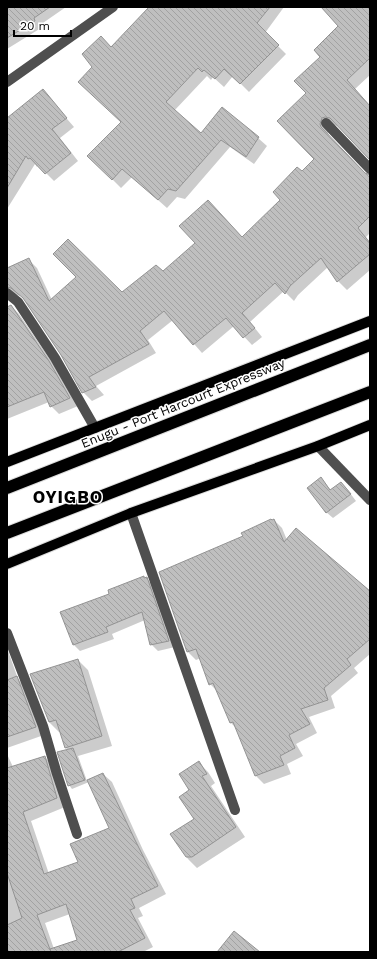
<svg xmlns="http://www.w3.org/2000/svg" width="377" height="959" viewBox="0 0 377 959" font-family="'Work Sans',sans-serif">
<style>
.shadow{fill:#0003;fill-rule:evenodd}
.building{fill:url(#building-back-hatch);stroke:#939393}
.lines{fill:none;stroke-linecap:round;stroke-linejoin:round}
.major-casing{stroke:#dbdbdb;stroke-width:12}
.highway-casing{stroke:#dbdbdb;stroke-width:14}
.minor{stroke:#4f4f4f;stroke-width:10}
.major{stroke:#000;stroke-width:10}
.highway{stroke:#000;stroke-width:12}
.labels{text-anchor:middle;dominant-baseline:central;stroke-width:3;stroke-linejoin:round;paint-order:stroke}
.street-label{font-size:13px;fill:#000;stroke:#fff}
.district-label{font-size:17px;font-weight:bold;letter-spacing:1px;fill:#000;stroke:#fff}
</style>
<defs>
<pattern id="building-back-hatch" width="6" height="6" patternUnits="userSpaceOnUse"><rect width="6" height="6" fill="#bfbfbf"/><path d="M-1 5l2 2M0 0l6 6M5-1l2 2" fill="none" stroke="#a2a2a2"/></pattern>
</defs>
<rect width="100%" height="100%" fill="#fff"/>
<g class="shadow">
<path d="M7 7H66L40 25 41 28 7 49Z"/>
<path d="M151 7H284L265 33 286 54 249 92 233 76 224 87 213 77 211 80 207 76 174 111 201 135 258 138 267 146 254 164 230 147 185 199 177 197 167 208 132 177 121 188 89 156 122 122 112 48Z"/>
<path d="M322 7H370V75L355 89 370 107V158L340 127 334 125 330 127 328 133 330 137 365 175 370 176V233L366 237 370 242V270L347 290 338 281 328 267 298 295 294 301 284 291 250 322 262 337 252 345 234 326 202 353 173 320 148 340 156 353 96 386 104 395 92 401 83 392 61 354 26 301 21 296 16 295 7 286V269L28 259 37 268 52 300 122 293 163 273 197 243 208 201 243 238 282 200 303 173 315 159 307 93 321 57 339 27Z"/>
<path d="M43 91 74 127 60 138 78 161 54 181 38 165 37 167 35 164 7 209V119Z"/>
<path d="M11 306 19 314 58 371 78 406 59 414 51 406 49 402 7 419V308Z"/>
<path d="M321 479 331 490 347 489 356 501 333 518 326 512Z"/>
<path d="M274 520 282 528 287 540 370 593V654L354 668 358 673 331 696 335 708 309 717 317 733 296 744 303 756 287 764 291 774 264 784 256 776 237 729 231 723 218 692 210 684 201 658 196 660 187 651 244 537Z"/>
<path d="M143 577 145 579 146 578 153 585 175 647 158 651 151 644 145 620 112 634 114 639 80 651 74 645 110 594Z"/>
<path d="M7 648 18 679 25 686 44 735 7 748Z"/>
<path d="M78 660 88 670 112 746 78 756 87 781 103 774 112 782 143 850 166 894 139 908 143 916 138 918 153 947 143 952H7V754L13 767 45 757 53 766 65 807 31 821 49 874 79 863 111 828 89 782 72 789 69 785 68 750 65 747 61 731 59 732 49 722ZM70 914 79 941 54 949 45 923Z"/>
<path d="M199 763 208 772 215 783 211 786 245 837 197 868 188 859 172 834 195 819 191 790Z"/>
</g>
<g class="building">
<path d="M7 7H50L34 18 35 21 7 38Z"/>
<path d="M149 7H270L257 23 279 45 240 84 224 69 215 79 204 70 202 72 198 68 166 102 201 133 222 107 259 137 246 157 221 140 176 191 168 189 158 200 122 169 112 180 87 156 121 122 78 82 92 67 82 54 101 36 111 47Z"/>
<path d="M321 7H370V58L347 80 370 106V160L330 118 325 117 322 118 320 124 321 127 365 173 370 175V216L358 228 370 243V254L337 282 321 258 290 286 285 294 275 283 242 313 255 328 243 338 226 318 193 345 164 311 140 331 149 344 89 377 96 387 82 393 61 355 23 298 11 288 7 287V268L29 258 49 301 76 277 53 254 68 239 122 292 156 265 163 271 195 243 179 226 208 200 242 237 280 200 273 192 297 167 302 171 314 159 277 121 306 93 294 81 320 57 314 50 338 26Z"/>
<path d="M43 89 67 118 52 129 71 153 45 174 30 158 28 159 26 156 7 188V118Z"/>
<path d="M11 305 49 361 70 398 50 407 44 392 7 407V307Z"/>
<path d="M321 477 330 490 341 482 351 494 326 513 307 488Z"/>
<path d="M271 519 272 520 274 519 284 542 296 528 370 591V639L347 659 351 665 324 688 328 700 301 709 310 724 289 735 295 748 280 756 284 765 255 776 233 722 230 723 213 683 209 685 196 649 187 652 159 572 243 536 241 533Z"/>
<path d="M144 576V578L147 577 169 641 150 645 142 612 106 627 108 632 73 645 60 612 109 594 108 590Z"/>
<path d="M78 659 102 736 65 748 56 720 49 722 30 674Z"/>
<path d="M17 676 36 727 7 737V680Z"/>
<path d="M73 748 85 780 68 786 57 752Z"/>
<path d="M45 756 57 798 23 812 44 874 78 862 70 844 109 828 87 780 103 773 135 840 158 886 131 899 135 908 130 910 145 938 118 952H51L50 949 77 940 66 904 37 915 51 952H7V925L22 918 7 873V768Z"/>
<path d="M199 761 207 774 202 776 236 827 192 857H186L170 834 194 819 179 797 189 790 179 774Z"/>
<path d="M234 931 260 952H217Z"/>
</g>
<g class="lines">
<g class="major-casing">
<g id="major">
<path d="M7 462 370 321"/>
<path d="M7 564 131 513 318 446 370 425"/>
</g>
</g>
<g class="highway-casing">
<g id="highway">
<path d="M7 488 370 345"/>
<path d="M7 533 370 392"/>
</g>
</g>
<g class="minor">
<path d="M7 82 113 7"/>
<path d="M326 123 370 169"/>
<path d="M7 293 18 302 55 358 95 428"/>
<path d="M318 446 370 500"/>
<path d="M131 513 235 810"/>
<path d="M7 633 43 726 57 774 77 834"/>
</g>
<use href="#major" class="major"/>
<use href="#highway" class="highway"/>
</g>
<g class="labels">
<g class="street-label">
<text transform="translate(183 403) rotate(-22)">Enugu - Port Harcourt Expressway</text>
</g>
<g class="district-label">
<text x="68" y="497">OYIGBO</text>
</g>
</g>
<rect width="377" height="959" fill="none" stroke="#000000" stroke-width="16"/>
<path d="M14 30v6h57v-6" fill="none" stroke="#000000" stroke-width="2"/>
<text x="20" y="30" font-size="12" fill="#000000" stroke="#ffffff" stroke-width="3" paint-order="stroke">20 m</text>
</svg>
